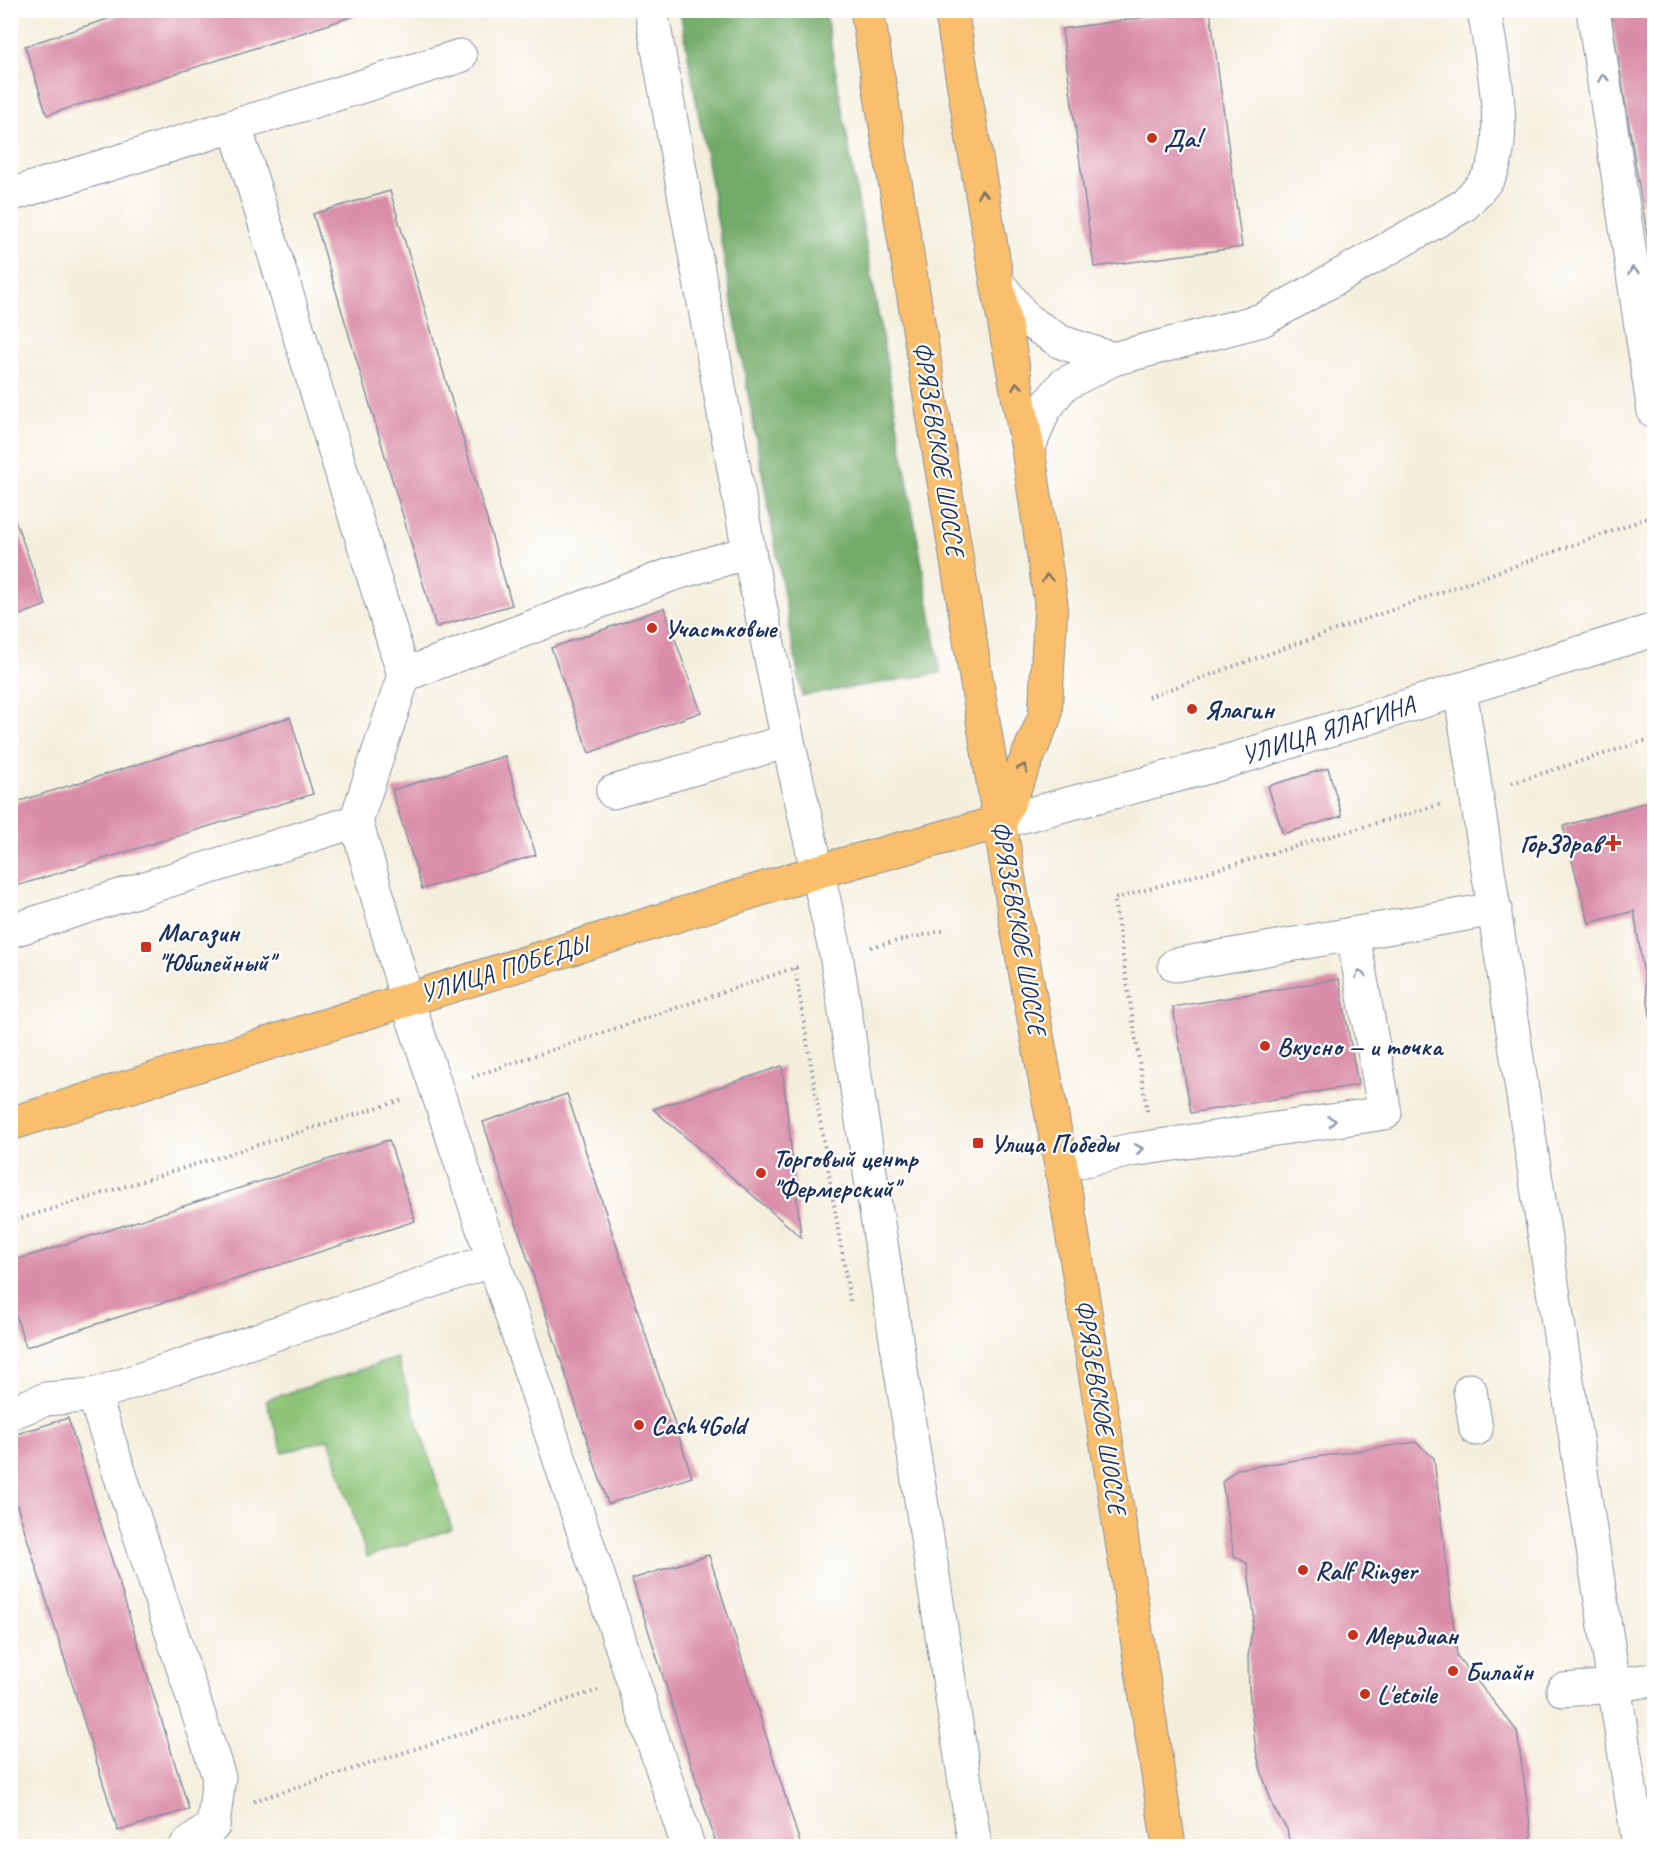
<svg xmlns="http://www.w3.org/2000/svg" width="1665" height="1857" viewBox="0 0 1665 1857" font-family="Caveat,sans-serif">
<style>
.green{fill:#8dc477;stroke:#547a6a;stroke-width:1.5}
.forest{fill:#72aa68;stroke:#466c63;stroke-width:1.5}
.building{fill:#da8da8}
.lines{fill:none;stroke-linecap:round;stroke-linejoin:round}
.minor-casing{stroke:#888f9e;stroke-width:35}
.major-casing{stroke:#888f9e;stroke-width:35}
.highway-casing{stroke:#888f9e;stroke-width:35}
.path{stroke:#888f9e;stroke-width:4;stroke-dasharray:1.5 4.5;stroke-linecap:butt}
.minor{stroke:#fff;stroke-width:33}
.major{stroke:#f9bf6d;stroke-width:33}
.highway{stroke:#f9bf6d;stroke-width:33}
.oneway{stroke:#8d97ae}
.oneway2{stroke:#7f7065}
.poi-dot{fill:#c8321e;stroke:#fff;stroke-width:2}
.labels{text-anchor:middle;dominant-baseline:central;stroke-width:4.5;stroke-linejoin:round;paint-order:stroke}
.poi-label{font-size:26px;font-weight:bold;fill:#1b2f5e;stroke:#fff;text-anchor:start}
.street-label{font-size:26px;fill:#1b2f5e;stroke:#fff}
</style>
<rect width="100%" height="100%" fill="#fff"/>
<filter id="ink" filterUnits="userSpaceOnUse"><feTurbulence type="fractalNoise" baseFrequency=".0167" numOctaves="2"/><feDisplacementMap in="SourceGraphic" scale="12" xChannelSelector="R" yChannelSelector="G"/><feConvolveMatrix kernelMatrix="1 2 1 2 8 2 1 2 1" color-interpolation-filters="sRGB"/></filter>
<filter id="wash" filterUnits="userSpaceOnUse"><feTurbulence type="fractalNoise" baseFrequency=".008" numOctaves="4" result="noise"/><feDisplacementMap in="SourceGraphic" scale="24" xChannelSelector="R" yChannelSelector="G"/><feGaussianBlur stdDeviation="1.35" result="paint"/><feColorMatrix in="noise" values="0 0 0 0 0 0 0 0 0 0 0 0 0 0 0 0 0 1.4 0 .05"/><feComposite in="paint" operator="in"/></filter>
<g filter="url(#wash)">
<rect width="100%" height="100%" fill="#f4efdd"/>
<path class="green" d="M397 1358 452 1529 367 1557 329 1439 283 1453 266 1400Z"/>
<path class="forest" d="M680 11H825L941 673 802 696Z"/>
<g id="blocks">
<g class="building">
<path d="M135 10H370V11L47 115 25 46Z"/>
<path d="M1196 10H1210L1242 247 1094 267 1062 29Z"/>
<path d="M1610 10H1654V270H1653Z"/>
<path d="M390 191 512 605 436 627 313 214Z"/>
<path d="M10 506 46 605 10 619Z"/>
<path d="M664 608 701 712 589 753 551 648Z"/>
<path d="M290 717 313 794 10 888V804Z"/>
<path d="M505 756 536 855 422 889 392 790Z"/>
<path d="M1328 768 1342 816 1283 834 1268 786Z"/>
<path d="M1654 800V1035H1653L1634 911 1589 923 1563 826Z"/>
<path d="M1339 979 1358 1085 1191 1113 1173 1007Z"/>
<path d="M782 1066 801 1237 653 1109Z"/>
<path d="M567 1094 692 1477 608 1504 483 1122Z"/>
<path d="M389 1140 415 1221 26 1347 10 1298V1262Z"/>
<path d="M68 1418 189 1809 118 1831 10 1483V1436Z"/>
<path d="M1416 1442 1434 1458 1457 1656 1517 1731 1533 1846H1290L1287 1829 1274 1809 1263 1777 1256 1751 1249 1689 1248 1657 1254 1615 1247 1563 1234 1556 1222 1482 1237 1469Z"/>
<path d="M709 1555 801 1846H717L632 1579Z"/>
</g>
</g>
</g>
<g filter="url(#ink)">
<use href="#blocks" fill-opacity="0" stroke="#888f9e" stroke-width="1.5"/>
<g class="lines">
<g class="minor-casing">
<g id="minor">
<path d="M651 10 749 552 788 741 836 954 975 1846"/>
<path d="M1593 10 1654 412"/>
<path d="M235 126 404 675 670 575 749 552"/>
<path d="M10 195 460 56"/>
<path d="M997 282 1027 320 1061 342 1113 359"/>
<path d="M1028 449 1044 410 1063 385 1113 359 1262 320 1463 206C1471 197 1481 188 1488 178 1511 142 1491 53 1484 10"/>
<path d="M1460 689 1639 1846"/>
<path d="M613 792 788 741"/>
<path d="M356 821 407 1000 688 1846"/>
<path d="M1000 822 1212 766 1654 630"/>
<path d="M10 931 356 821 404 675"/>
<path d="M1175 965 1495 909"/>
<path d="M1061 1165 1132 1150 1385 1113 1353 935"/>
<path d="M1470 1390 1476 1429"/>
<path d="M10 1413 46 1399 94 1395"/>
<path d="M1563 1690 1614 1686 1654 1679"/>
<path d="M186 1846 213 1826 219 1777 94 1395 493 1260"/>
</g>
</g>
<g class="major-casing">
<path id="major" d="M10 1124 819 871 1000 822"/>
</g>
<g class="highway-casing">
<g id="highway">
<path d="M867 10 1015 916 1061 1165 1112 1476 1169 1846"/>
<path d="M951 10 997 282 1028 449 1051 604 1045 716 1000 822"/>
</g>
</g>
<g class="path">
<path d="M1148 697 1654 516"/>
<path d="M1512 783 1654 738"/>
<path d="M871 947 946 930"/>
<path d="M795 968 850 1301"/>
<path d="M472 1077 800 966"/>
<path d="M1147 1111 1114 899 1442 804"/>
<path d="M10 1222 402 1100"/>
<path d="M254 1801 598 1690"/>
</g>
<use href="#minor" class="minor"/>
<use href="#major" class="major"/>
<use href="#highway" class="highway"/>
</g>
<defs><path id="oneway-chevron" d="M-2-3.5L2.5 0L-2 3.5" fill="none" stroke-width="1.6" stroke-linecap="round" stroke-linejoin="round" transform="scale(1.5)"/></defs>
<g class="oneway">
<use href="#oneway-chevron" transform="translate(1603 78) rotate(-99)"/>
<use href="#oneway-chevron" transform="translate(1633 271) rotate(-99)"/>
<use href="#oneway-chevron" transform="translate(1360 974) rotate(-100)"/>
<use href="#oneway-chevron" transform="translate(1332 1121) rotate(-8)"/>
<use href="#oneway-chevron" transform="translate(1139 1149) rotate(-9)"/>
</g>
<g class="oneway2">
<use href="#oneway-chevron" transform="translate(982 194) rotate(-100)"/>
<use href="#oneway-chevron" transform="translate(1017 386) rotate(-101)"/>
<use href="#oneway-chevron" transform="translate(1047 578) rotate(-98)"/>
<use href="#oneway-chevron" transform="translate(1023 768) rotate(-67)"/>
</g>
</g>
<g class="poi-dot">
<circle cx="1152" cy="138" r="6"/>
<circle cx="652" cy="628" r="6"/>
<circle cx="1192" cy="709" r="6"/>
<path d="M1610 834h6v6h6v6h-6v6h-6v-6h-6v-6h6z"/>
<rect x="140" y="941" width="12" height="12" rx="3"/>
<circle cx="1265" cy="1046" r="6"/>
<rect x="972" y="1137" width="12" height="12" rx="3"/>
<circle cx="761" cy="1173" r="6"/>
<circle cx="639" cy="1425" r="6"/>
<circle cx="1303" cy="1570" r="6"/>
<circle cx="1353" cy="1635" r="6"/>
<circle cx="1453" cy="1671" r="6"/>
<circle cx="1365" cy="1694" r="6"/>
</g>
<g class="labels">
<g class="poi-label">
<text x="1164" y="138">Да!</text>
<text x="664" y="628">Участковые</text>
<text x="1204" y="709">Ялагин</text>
<text x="1601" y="843" text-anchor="end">ГорЗдрав</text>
<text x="158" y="932">Магазин<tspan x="158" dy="30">"Юбилейный"</tspan></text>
<text x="1277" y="1046">Вкусно — и точка</text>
<text x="990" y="1143">Улица Победы</text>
<text x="773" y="1158">Торговый центр<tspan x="773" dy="30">"Фермерский"</tspan></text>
<text x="651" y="1425">Cash4Gold</text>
<text x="1315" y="1570">Ralf Ringer</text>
<text x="1365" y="1635">Меридиан</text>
<text x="1465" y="1671">Билайн</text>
<text x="1377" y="1694">L'etoile</text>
</g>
<g class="street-label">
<text transform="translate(939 449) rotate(81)">ФРЯЗЕВСКОЕ ШОССЕ</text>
<text transform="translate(1328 730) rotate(-17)">УЛИЦА ЯЛАГИНА</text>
<text transform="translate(1019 928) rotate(80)">ФРЯЗЕВСКОЕ ШОССЕ</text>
<text transform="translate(504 969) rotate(-17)">УЛИЦА ПОБЕДЫ</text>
<text transform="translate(1101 1407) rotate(81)">ФРЯЗЕВСКОЕ ШОССЕ</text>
</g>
</g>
<rect width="1665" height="1857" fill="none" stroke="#fff" stroke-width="36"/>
</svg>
